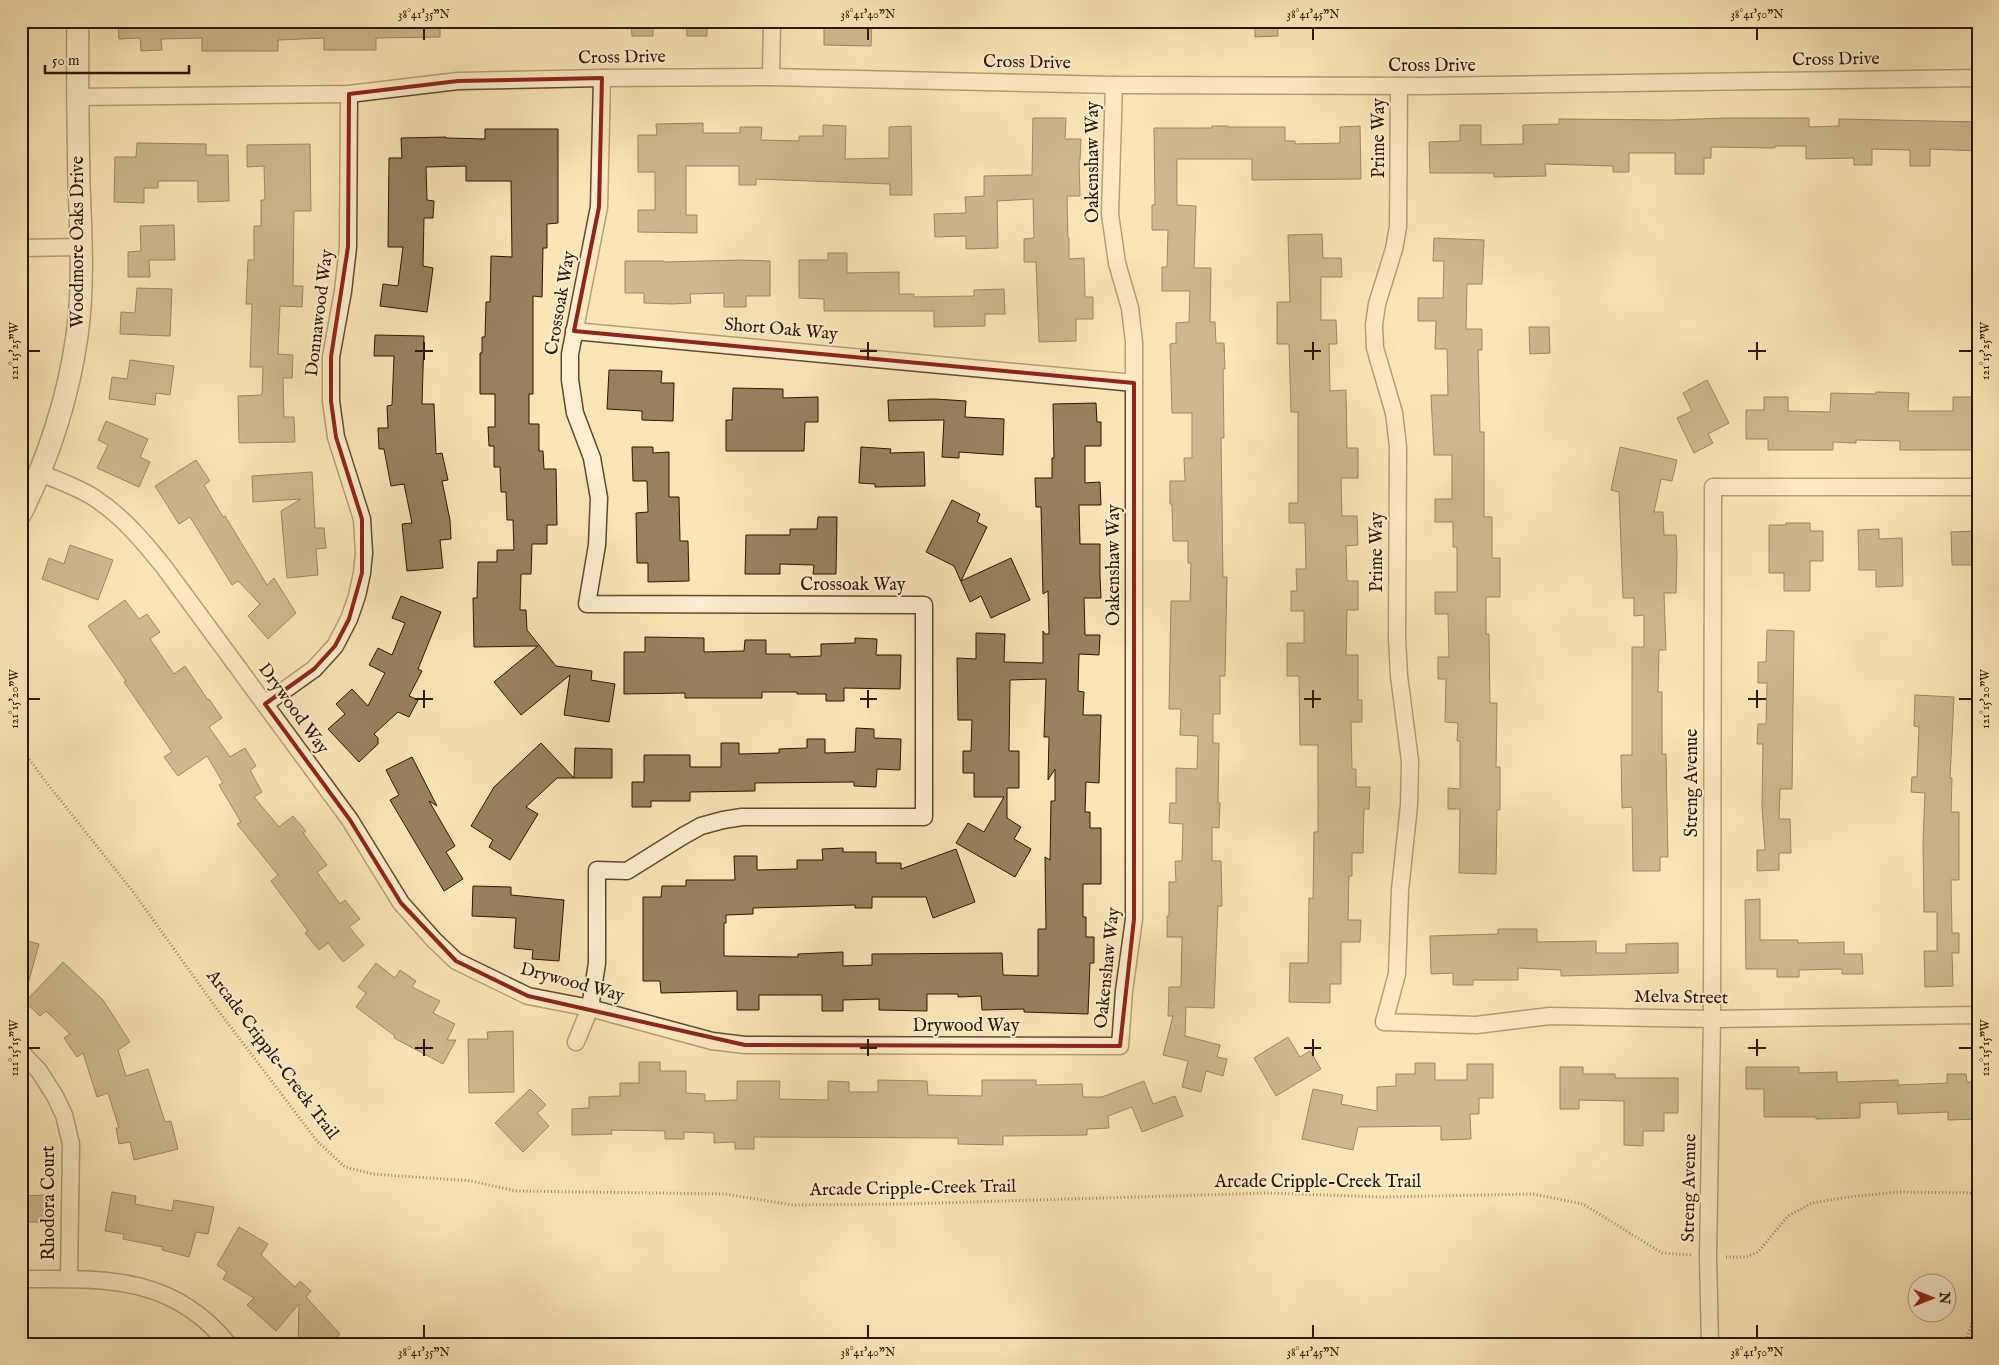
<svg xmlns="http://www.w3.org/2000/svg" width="1999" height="1365" viewBox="0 0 1999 1365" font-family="'IM FELL English',serif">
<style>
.building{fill:#978260;stroke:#2b1701}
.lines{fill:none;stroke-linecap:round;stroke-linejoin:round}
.minor-casing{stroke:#5f4a2e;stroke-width:19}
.tertiary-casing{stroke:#5f4a2e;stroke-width:24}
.path{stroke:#2b1701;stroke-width:3;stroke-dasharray:1 2.5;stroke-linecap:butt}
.minor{stroke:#fceed0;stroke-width:16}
.tertiary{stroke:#fceed0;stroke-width:21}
.marked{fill:none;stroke:#8f2418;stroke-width:4;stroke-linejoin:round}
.ticks{fill:none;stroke:#2b1701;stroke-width:2}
.labels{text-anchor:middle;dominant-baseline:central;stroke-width:4;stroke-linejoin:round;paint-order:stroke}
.street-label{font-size:18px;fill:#2b1701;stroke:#fceed0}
.neatline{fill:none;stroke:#2b1701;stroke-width:2}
.ticks-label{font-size:12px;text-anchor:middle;fill:#2b1701}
</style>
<rect width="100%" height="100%" fill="#fbe5b7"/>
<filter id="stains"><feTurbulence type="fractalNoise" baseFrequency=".004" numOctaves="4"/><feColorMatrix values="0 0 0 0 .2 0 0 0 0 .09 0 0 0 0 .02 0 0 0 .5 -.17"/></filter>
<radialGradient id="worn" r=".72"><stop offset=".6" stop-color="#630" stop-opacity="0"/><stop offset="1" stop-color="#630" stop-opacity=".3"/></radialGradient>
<g class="building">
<path d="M118 21H440V37L376 38V50H324V38L278 40V51H202V38L161 39 162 50 141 51 140 38 119 39Z"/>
<path d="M631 21H653V36H632Z"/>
<path d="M686 21H707V36H687Z"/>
<path d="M824 21H872L871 46 824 45Z"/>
<path d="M1255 21H1277L1278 36 1255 37Z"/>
<path d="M1033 118H1066L1065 139H1081L1080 160H1079L1080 196H1067L1068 238H1069V259L1084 258 1085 297H1093V319H1076V341L1039 342 1036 262H1024V239L1034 238 1033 199 997 201 998 248 966 249V236L935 237 934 214 966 213 965 197 984 196V176L1032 175Z"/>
<path d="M1726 118H1809V127L1839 126V119L1978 122V151L1930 149V166H1910V150L1872 149V165H1854V158L1806 159V146H1775V148L1711 147V158H1704V174H1675V153H1629V172H1613V166L1545 164 1546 176 1494 177V173H1430L1429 142 1460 141V125H1481V145L1523 144V125L1559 124V119L1670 120Z"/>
<path d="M703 123V133H740V127H762L761 140 799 141V136H823V125L846 126 845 159 889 158V127L911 126 912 195H890V184L756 179V185H739V166H686V215H697V233L638 232V210H655V172H638V135H657L656 124Z"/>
<path d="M1212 126H1228V127H1285V141H1295V144L1340 143V127L1360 126 1361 179 1252 180V159H1177V205L1196 206 1194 268H1211L1210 322H1215L1216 343H1224L1225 369H1223L1224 438H1221L1223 577H1227L1225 676H1220V714H1213V743H1219L1218 803H1220L1219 828 1212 827V861H1221L1222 906H1218L1214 1008 1186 1007 1185 1036 1220 1045 1217 1057 1227 1059 1223 1076 1206 1071 1201 1092 1182 1087 1188 1061 1163 1055 1173 1016H1168L1169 987H1181L1182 937H1167V916H1169V882H1176L1175 861H1182L1183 824 1169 823 1170 803H1176V768L1197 769 1198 736 1180 735 1181 709H1169L1171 601H1190L1191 563H1188V541H1173L1172 504H1170V481H1185L1184 458H1192V413H1172L1170 344 1176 343V323L1189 322 1190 291H1162V267H1167L1168 230H1152V205H1155L1154 128H1212Z"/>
<path d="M485 129H558V223L547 224V248H543L542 297 533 296V394H529V424H539V451H543L544 469H556L557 525H547V544H532L531 574H521L520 610H526L527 630 556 666 592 671 591 680 615 684 609 722 564 715 570 675 521 715 494 682 538 646 474 647 473 598H477L478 562H497V550H514L513 520H507L506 492H501L500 467H494V446H489L488 427H495V394H480V353H482V337H485L486 302H490L491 256 512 257 511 181H466V166L426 167 427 200 434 201 433 218H424L423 266 433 268 427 312 380 306 383 284 398 286 403 247H388L389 158H402L401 138 446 137V138L485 139Z"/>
<path d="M137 143 206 144V155H228L229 201 198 202V181H158V188H144V203L114 202 115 157H136Z"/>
<path d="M310 144 311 211H294L293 286H303L302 307 280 306 278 354 293 355 292 378H283L284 417H294L295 442 239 443 238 396 262 395 263 367H250L252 304H246L248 260H254V226H261V200H265L264 166 247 167V145Z"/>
<path d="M174 225 175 260H149L150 277H128V252L141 251 140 226Z"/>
<path d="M1322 234 1323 258H1341L1342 277H1321V320H1336L1337 344H1329L1330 391 1346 390 1347 448H1358V478H1341L1342 516H1357L1358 545 1346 546 1347 581H1358V610H1347L1346 655H1358V700H1362V722H1351L1352 769H1356V787H1370L1369 809H1364L1363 853H1352V876H1349L1348 920H1361L1360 942H1341V984H1330V1003L1289 1002 1290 963H1308L1309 898 1313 899 1314 832H1318V745H1300L1299 676H1287V643H1304V611H1291V591H1297L1296 569H1306L1305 523H1289V503H1298V412H1291L1289 344H1277V302H1290L1288 235Z"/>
<path d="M1434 238 1484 240 1482 284H1467L1466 329H1482V350H1478L1480 432H1484V517H1492V558H1500V597H1486V634H1489L1490 703H1497L1496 767H1500V810H1497L1496 874 1459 873 1460 809H1448V788L1460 789V741H1457L1458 723 1445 722 1446 679H1438V657H1449L1448 614H1435V592H1457V547H1453V522H1435V499H1452V455H1434L1431 395H1448L1447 349H1435L1436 321H1418V298H1443L1444 261H1433Z"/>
<path d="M828 253H847V273L899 272V294H914V297L974 296V290L1004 289 1005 314H985V326L934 327V311H824V299L799 298V260H828Z"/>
<path d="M741 260 770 261V296H746V307H724V293L690 294 691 303 672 304 644 303V293H625V261H664V262Z"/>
<path d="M137 288 172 289 170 336 120 334 121 312 135 313Z"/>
<path d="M1529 327H1549L1550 353 1530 354Z"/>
<path d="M375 335 424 336 422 404H434L436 454 442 453 448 480 442 481 450 520 451 539 440 540 443 568 407 571 402 524 412 523 404 484 391 486 384 449H379L378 428H388L387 406 392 405 394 356H374Z"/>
<path d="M130 360 174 366 170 395 156 393 155 405 109 399 112 377 127 379Z"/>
<path d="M609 370 662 371 661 383H674L673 421 642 420V411L607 409Z"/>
<path d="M1707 380 1729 423 1708 434 1713 443 1694 453 1677 418 1692 411 1683 393Z"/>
<path d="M733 388 783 389V398L818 397V422H805L804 451H726V420H732Z"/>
<path d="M1876 392 1909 393 1908 411H1953V397H1978V439H1973V450H1900V441L1856 440V443L1833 442V450H1768V439H1746V410H1764V397H1788V411L1830 412 1831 393 1876 394Z"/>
<path d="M935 399 966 401 965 417 1004 419 1003 455 959 452V458L942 457 944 420 889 421 888 400Z"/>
<path d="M1096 403 1097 422H1101V446H1085V483L1100 482 1101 505H1079L1080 544H1100V576L1101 598H1084L1085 635H1100L1099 655 1079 654 1078 691 1084 692 1083 715H1101L1099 783 1086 782 1085 812H1090V828H1101V884H1083V917H1086V937H1094V963H1090L1088 1014 1024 1012V1009L982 1010 981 996 958 997V994H927V1011L879 1010V999L843 1000V1011H822V995H759V1010H737V991L661 993 660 981H643V897H661L662 886H686V880H735L734 856H757V870L797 869V860H823L822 849 843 848V852H876V863H901V869L956 849 975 902 933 918 926 897H872V908H855V905L753 908V914L726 915V923H724V956L798 957V954L843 952V966L872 965V954L1002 953 1003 975 1038 976V929H1046L1045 857 1050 860 1051 801H1055V769L1048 780 1049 737H1044L1046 679 1010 680 1009 751H1019V788H1007V818L1021 827 1014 839 1031 849 1015 877 956 843 968 823 984 832 1004 797H974V773H963V751H971L972 720H958L957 658 976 659V633L1005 634 1004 662 1043 663V631L1045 634H1049L1048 591 1043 594 1041 507H1036L1035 478H1052V458H1054L1053 404Z"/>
<path d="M106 421 148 439 140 457 150 462 139 487 97 468 108 445 98 440Z"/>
<path d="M632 447H653V453L669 452V497H679L680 541H688L689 581 648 582V563H637L636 513 648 512 647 481H633Z"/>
<path d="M861 447 891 449 890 453 924 452 925 486 875 487V484L859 483Z"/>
<path d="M1620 447 1677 460 1672 481 1661 479 1654 512H1663L1664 535H1676L1677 555 1676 593H1664L1666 650H1659L1658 692H1662V754H1666L1668 857H1660V871H1633L1632 807 1622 808 1621 755H1632V647H1644V615L1634 616V598H1623L1619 492 1611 490Z"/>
<path d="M196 460 210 481 204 485 223 517 225 516 267 585 274 578 296 613 268 639 248 616 260 604 238 581 232 585 190 517 179 524 155 486Z"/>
<path d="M312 472 315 528H324L326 548 316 549 318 575 287 578 281 511 301 499 253 502 252 476Z"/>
<path d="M952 500 980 514 977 522 987 527 961 581 1011 558 1030 600 991 618 981 596 970 602 954 566 926 552Z"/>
<path d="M818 517H837L836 574H813L814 565 780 564V574H745L746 535H790V529H817Z"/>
<path d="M1786 523H1810V531H1823V561H1810V591H1784V573H1769V525H1786Z"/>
<path d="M1879 529V539L1902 538 1903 586 1876 587V570H1859L1858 530Z"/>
<path d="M1978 531V565H1952L1951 532Z"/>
<path d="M70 545 113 560 98 600 42 579 49 558 64 564Z"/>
<path d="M401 596 441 612 418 669 422 671 409 696 418 700 409 717 398 712 374 734 378 738V744L359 762 328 729 345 714 336 704 352 689 368 706 385 673 369 665 378 648 392 655 405 623 392 618Z"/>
<path d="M125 600 139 619 147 614 160 632 150 639 174 674 185 666 208 700 209 699 222 718 209 727 230 757 245 748 256 766 250 770 262 792 254 797 279 827 293 816 306 831 303 833 327 865 317 872 340 904 345 900 360 919 349 927 364 945 343 962 328 943 319 950 305 933 308 931 271 881 278 875 237 824 241 822 219 785 223 783 207 756 178 776 164 757 172 752 124 682 126 681 88 626Z"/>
<path d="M1767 630 1794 631 1792 789H1780L1779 819H1790L1791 853H1779V870L1757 871V850H1765L1762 806 1763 744H1757L1758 724H1766L1767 683H1758V662H1766Z"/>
<path d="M645 637 704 638V652L744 651 745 640H766V654H790V657L821 656V644L855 643V638L877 639 876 655H901L900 689 844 688V701H826V694H797V692H762V698H685V693L624 694V652H645Z"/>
<path d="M1915 695 1954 697 1950 778H1952L1951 812H1959V880H1951L1952 933H1959V953H1952L1953 986 1925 987 1924 951H1937V912H1924L1923 842 1925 793 1911 792 1912 777H1917L1919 727 1914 726Z"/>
<path d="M856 728 874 729V738L901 739 900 770 877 769 876 787 854 786V782L755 783V791L690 792V801H651V807H632V782H644V755H690V767H721V743H739V754L779 753V749L807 748V739H825V753L855 752Z"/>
<path d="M541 743 574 778H557L526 807 538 814 510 860 489 847 493 840 471 826 494 787Z"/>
<path d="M575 748 612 749V778H574Z"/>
<path d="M412 757 437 806 429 801 455 846 446 852 463 879 444 891 390 800 399 795 386 770Z"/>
<path d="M473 886 511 887V895L564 900 559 961 532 959 533 950 514 948 516 918 472 916Z"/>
<path d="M1760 899V940H1798V943L1844 942V954H1862L1863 974H1842V969L1799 970V977H1777V969H1746L1745 900Z"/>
<path d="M1498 929H1537V942L1596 941V953H1626V944L1678 943V973L1561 976V970L1518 968V980H1473V985H1453V973L1431 974 1430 936 1498 934Z"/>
<path d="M21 939 39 944 26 991 21 990Z"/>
<path d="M63 962 103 1000 130 1042 118 1050 126 1076 148 1069 165 1122 171 1121 178 1149 134 1160 130 1142 119 1144 116 1128H119L108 1093 97 1097 83 1053 77 1057 64 1038 70 1034 46 1011 40 1016 25 1002Z"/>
<path d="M376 963 395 978 400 970 416 981 412 987 440 1001 433 1013 455 1024 447 1040H456L443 1064 394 1038 395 1036 356 1007 366 993 358 987Z"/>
<path d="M513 1031 514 1092 469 1093 468 1039H488L487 1032Z"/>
<path d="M1288 1037 1300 1057 1310 1051 1321 1069 1276 1096 1254 1058Z"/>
<path d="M639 1062H660V1071H686V1093L705 1094V1101L737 1100V1081H780L779 1099 828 1100V1081L849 1082V1092H878V1080L927 1081 928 1095 982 1096V1080H1036V1085L1082 1084 1083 1097H1102L1144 1081 1153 1104 1175 1096 1183 1116 1142 1132 1132 1107 1108 1116 1109 1128 1087 1129V1135L1003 1136V1145L958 1144V1138L754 1137V1149H735V1142L714 1143V1133L684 1132V1139H665V1131L611 1130 612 1134 572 1135V1109L589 1108V1097L620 1096V1083H639Z"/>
<path d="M1415 1063H1435V1080H1467V1064H1493V1098H1479V1114H1470L1471 1139 1441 1140V1126L1358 1127 1353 1150 1302 1139 1313 1089 1343 1095 1341 1104 1377 1111V1087L1396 1086V1074H1415Z"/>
<path d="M1560 1067H1583V1074H1615V1078H1678V1113H1664V1131H1643V1146L1624 1145V1101L1579 1100V1109H1560Z"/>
<path d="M1746 1067H1799V1073L1837 1072V1082L1898 1080V1085L1947 1083V1074H1966L1967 1082H1978V1119L1948 1120V1112L1898 1114 1897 1102 1860 1103V1118L1816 1119V1117H1764V1089H1746Z"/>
<path d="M530 1089 546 1105 537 1113 549 1126 523 1152 495 1123Z"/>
<path d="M112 1192 136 1196 135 1204 172 1211 174 1200 214 1207 208 1234 196 1232 189 1257 162 1250 163 1247 123 1239 124 1234 105 1231Z"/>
<path d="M45 1195V1222H21V1196Z"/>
<path d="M239 1227 268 1244 261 1255 295 1287 300 1281 311 1291 306 1297 340 1334 330 1344H298L299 1304 276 1331 247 1305 254 1298 223 1279 227 1272 217 1265Z"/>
</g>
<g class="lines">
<g class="minor-casing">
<g id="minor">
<path d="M771 77 772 21"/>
<path d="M1399 86 1398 227 1394 249 1377 304 1374 325 1375 348 1394 413 1398 447 1397 638 1399 676 1410 761 1409 805 1400 890 1397 974 1384 1022 1476 1025 1550 1016 1712 1019 1978 1015"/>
<path d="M77 97 349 94 458 81 602 78 771 77 1114 85 1423 86 1978 78"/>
<path d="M21 248 81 247"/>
<path d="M574 331 1134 383"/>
<path d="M40 473C59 481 80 488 96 499 123 517 144 542 164 567L350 820 401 903 434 940 456 961 528 996 590 1008 712 1041 745 1045 1120 1046 1124 991 1134 919V342L1130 308 1117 263 1110 214 1114 85"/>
<path d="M265 704 314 669 335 646 349 619 357 596 362 573 364 553 362 519 336 437 331 401V357L343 291 348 247 349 94"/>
<path d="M576 1042 590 1008 597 963V870L627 871 683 836 701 826 723 820 742 817H924V605L587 604 597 545 599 498 592 458 575 413 570 380V354L599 207 602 78"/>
<path d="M21 1052 39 1071 55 1096 64 1115 71 1144 69 1279"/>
<path d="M21 1279C103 1279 171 1274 228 1344"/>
<path d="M1710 1344 1708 1257 1712 1019 1713 487H1978"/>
</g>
</g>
<g class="tertiary-casing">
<path id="tertiary" d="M21 513C49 457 68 398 77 336 84 286 81 235 79 185 78 130 77 76 78 21"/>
</g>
<g class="path">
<path d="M21 748 46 782 134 893 214 1005 317 1141 345 1167 373 1174 471 1181 516 1191 725 1194 793 1205 904 1204 1268 1193 1383 1197 1533 1194 1583 1204 1662 1253 1692 1255"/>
<path d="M1726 1257H1746L1758 1252 1788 1216 1812 1203 1848 1197 1898 1192 1978 1193"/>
<path d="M1965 1344 1978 1304"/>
</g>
<use href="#minor" class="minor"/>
<use href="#tertiary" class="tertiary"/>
</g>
<path d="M0 0H1999V1365H0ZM602 78 599 207 574 331 1134 383V919L1120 1046 745 1045 528 996 456 961 401 903 350 820 265 704 314 669 335 646 349 619 362 573V519L336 437 331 401V357L348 247 349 94 458 81Z" fill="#fbe5b7" fill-opacity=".55" fill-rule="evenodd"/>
<path class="marked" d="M602 78 599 207 574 331 1134 383V919L1120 1046 745 1045 528 996 456 961 401 903 350 820 265 704 314 669 335 646 349 619 362 573V519L336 437 331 401V357L348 247 349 94 458 81Z"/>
<path class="ticks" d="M424 28V40M868 28V40M1313 28V40M1757 28V40M424 342V360M868 342V360M1313 342V360M1757 342V360M28 351H40M415 351H433M860 351H877M1304 351H1321M1748 351H1766M1959 351H1972M424 690V708M868 690V708M1313 690V708M1757 690V708M28 699H40M415 699H433M860 699H877M1304 699H1321M1748 699H1766M1959 699H1972M424 1039V1056M868 1039V1056M1313 1039V1056M1757 1039V1056M28 1048H40M415 1048H433M860 1048H877M1304 1048H1321M1748 1048H1766M1959 1048H1972M424 1325V1338M868 1325V1338M1313 1325V1338M1757 1325V1338"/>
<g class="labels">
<g class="street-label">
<text transform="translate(622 58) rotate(-1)">Cross Drive</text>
<text transform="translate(1836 60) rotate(-1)">Cross Drive</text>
<text transform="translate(1027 63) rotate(1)">Cross Drive</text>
<text x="1432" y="66">Cross Drive</text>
<text transform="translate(1379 138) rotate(-90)">Prime Way</text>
<text transform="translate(1093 162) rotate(-90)">Oakenshaw Way</text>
<text transform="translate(78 242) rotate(-90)">Woodmore Oaks Drive</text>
<text transform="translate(561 303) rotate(-80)">Crossoak Way</text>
<text transform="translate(320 313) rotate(-83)">Donnawood Way</text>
<text transform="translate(781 330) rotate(5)">Short Oak Way</text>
<text transform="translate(1377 552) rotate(-90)">Prime Way</text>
<text transform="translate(1114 565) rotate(-90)">Oakenshaw Way</text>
<text x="853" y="585">Crossoak Way</text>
<text transform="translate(293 709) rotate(54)">Drywood Way</text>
<text transform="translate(1692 783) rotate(-90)">Streng Avenue</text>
<text transform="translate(1108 968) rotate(-84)">Oakenshaw Way</text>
<text transform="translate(572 983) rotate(15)">Drywood Way</text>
<text transform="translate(1681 998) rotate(1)">Melva Street</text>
<text x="966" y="1026">Drywood Way</text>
<text transform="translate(272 1055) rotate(53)">Arcade Cripple-Creek Trail</text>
<text x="1318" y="1182">Arcade Cripple-Creek Trail</text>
<text transform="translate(1690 1188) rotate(-89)">Streng Avenue</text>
<text transform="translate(913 1189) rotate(-1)">Arcade Cripple-Creek Trail</text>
<text transform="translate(49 1203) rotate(-90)">Rhodora Court</text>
</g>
</g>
<rect width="1999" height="1365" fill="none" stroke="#fbe5b7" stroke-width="55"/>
<g transform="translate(1932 1298) rotate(90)"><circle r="24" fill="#fceed0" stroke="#a8987d"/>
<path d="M0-4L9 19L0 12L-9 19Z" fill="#8f2418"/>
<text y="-8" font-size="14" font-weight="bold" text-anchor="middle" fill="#2b1701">N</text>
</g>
<path d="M45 65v8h144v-8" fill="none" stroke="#2b1701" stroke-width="2.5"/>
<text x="52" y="65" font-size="15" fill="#2b1701" stroke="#fceed0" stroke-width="4" paint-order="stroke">50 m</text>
<rect x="28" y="28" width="1944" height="1310" class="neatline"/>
<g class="ticks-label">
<text x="424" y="18">38°41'35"N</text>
<text x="868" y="18">38°41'40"N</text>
<text x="1313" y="18">38°41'45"N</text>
<text x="1757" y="18">38°41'50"N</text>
<text transform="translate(1985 351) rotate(-90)" y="4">121°15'25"W</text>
<text transform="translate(14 351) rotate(-90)" y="4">121°15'25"W</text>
<text transform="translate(1985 699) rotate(-90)" y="4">121°15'20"W</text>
<text transform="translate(14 699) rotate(-90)" y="4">121°15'20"W</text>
<text transform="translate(1985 1048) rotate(-90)" y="4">121°15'15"W</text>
<text transform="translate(14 1048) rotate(-90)" y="4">121°15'15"W</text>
<text x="424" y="1356">38°41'35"N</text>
<text x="868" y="1356">38°41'40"N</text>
<text x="1313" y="1356">38°41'45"N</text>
<text x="1757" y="1356">38°41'50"N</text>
</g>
<rect width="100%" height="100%" filter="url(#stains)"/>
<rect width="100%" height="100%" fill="url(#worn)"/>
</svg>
